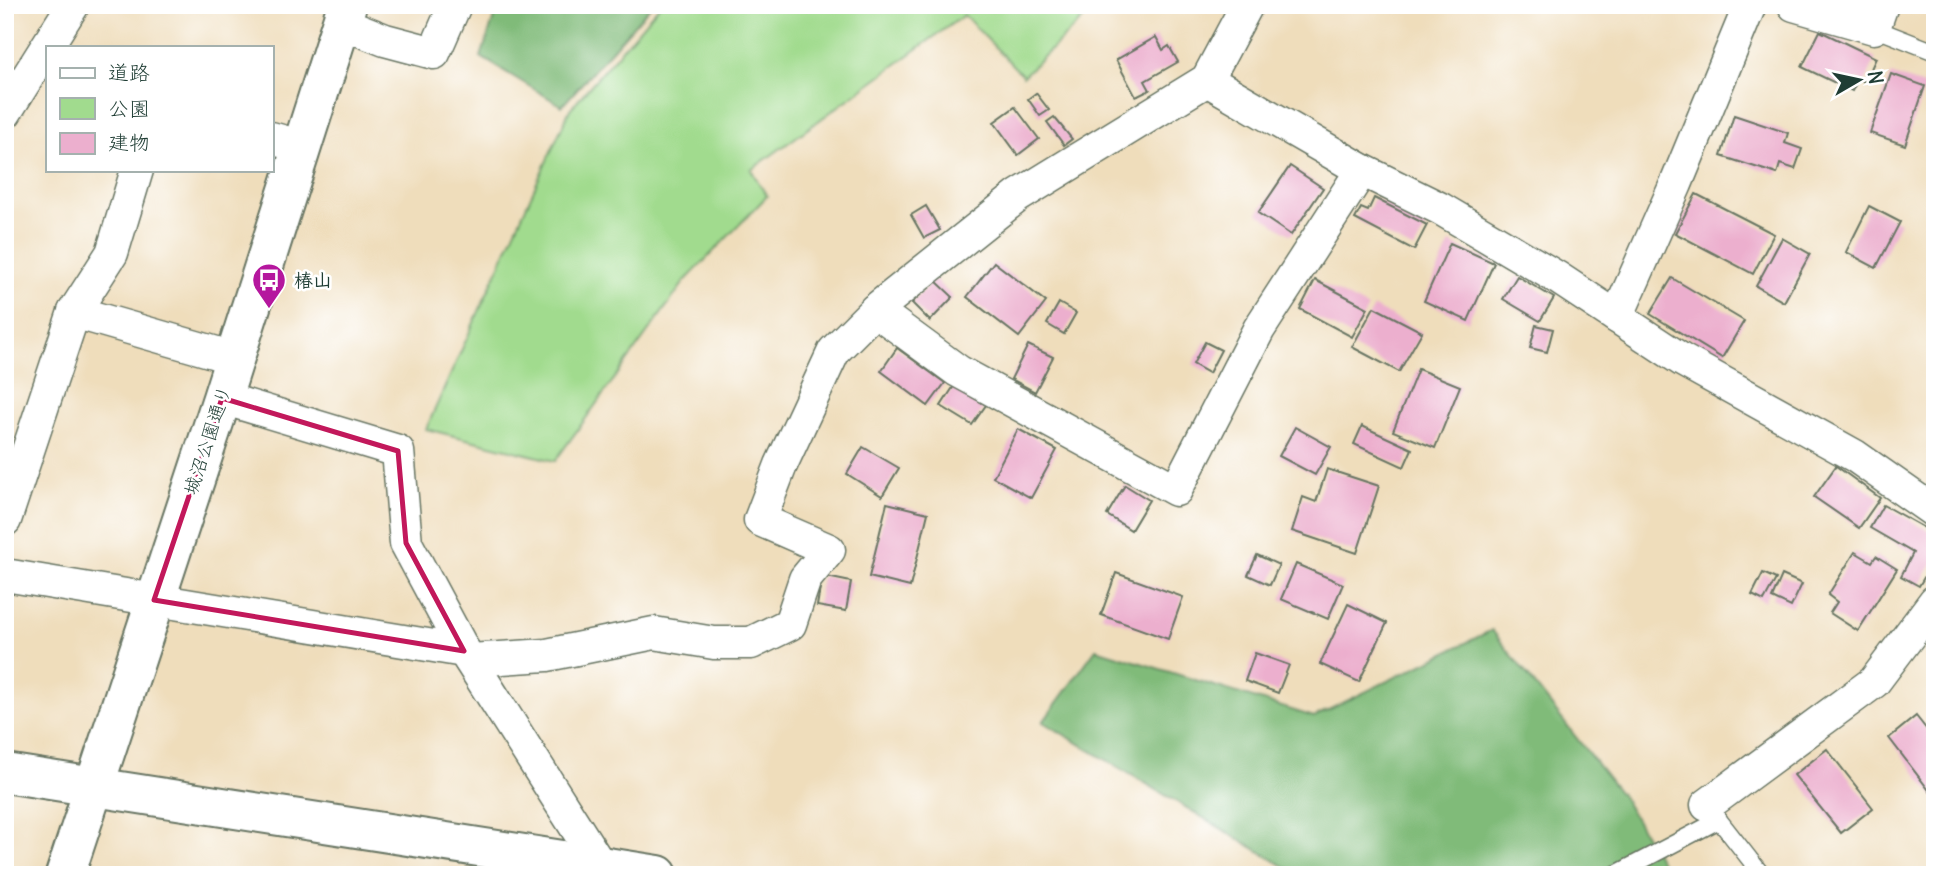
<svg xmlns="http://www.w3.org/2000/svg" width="1940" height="880" viewBox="0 0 1940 880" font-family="Delius,'Klee One',sans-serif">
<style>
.green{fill:#a1db8e;stroke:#608c61;stroke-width:2}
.forest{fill:#80bb79;stroke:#507c56;stroke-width:2}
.building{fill:#ecafce}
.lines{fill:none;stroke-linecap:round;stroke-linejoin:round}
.lane-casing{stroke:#687563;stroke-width:19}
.street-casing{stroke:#687563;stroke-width:35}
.secondary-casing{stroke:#687563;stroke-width:42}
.lane{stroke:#fff;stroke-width:16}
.street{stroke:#fff;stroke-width:32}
.secondary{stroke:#fff;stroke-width:38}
.marked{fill:none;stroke:#c2185b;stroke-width:5;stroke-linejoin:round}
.labels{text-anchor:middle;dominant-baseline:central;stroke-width:5;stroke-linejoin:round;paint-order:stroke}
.poi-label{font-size:19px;font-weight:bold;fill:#1f3d34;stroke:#fff;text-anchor:start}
.street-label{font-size:19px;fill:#1f3d34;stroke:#fff}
</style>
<rect width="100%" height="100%" fill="#fff"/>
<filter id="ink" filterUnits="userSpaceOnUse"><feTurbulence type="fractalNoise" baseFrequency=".0143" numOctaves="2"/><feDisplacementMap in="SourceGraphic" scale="14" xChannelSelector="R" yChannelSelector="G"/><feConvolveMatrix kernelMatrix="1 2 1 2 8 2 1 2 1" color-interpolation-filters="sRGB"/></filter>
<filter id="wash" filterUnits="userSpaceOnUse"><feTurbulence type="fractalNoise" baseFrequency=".00686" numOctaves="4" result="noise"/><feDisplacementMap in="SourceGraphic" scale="28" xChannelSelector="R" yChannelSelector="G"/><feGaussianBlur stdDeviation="1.57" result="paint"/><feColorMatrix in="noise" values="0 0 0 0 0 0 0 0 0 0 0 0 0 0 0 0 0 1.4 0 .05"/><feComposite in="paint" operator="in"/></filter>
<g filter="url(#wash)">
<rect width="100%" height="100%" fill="#efddbb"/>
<path class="green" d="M660 5H1098L1023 76 964 15 751 170 767 196 685 281 555 461 426 429 570 109Z"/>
<g class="forest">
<path d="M498 5H652L562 106 481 57Z"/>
<path d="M1492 630 1622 796 1669 875H1299L1043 722 1096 649 1314 717Z"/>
</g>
<g id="blocks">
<g class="building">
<path d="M1820 31 1876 58 1865 82 1858 79 1852 91 1802 67Z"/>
<path d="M1156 37 1163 50 1169 46 1178 62 1145 81 1150 90 1136 97 1116 60Z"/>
<path d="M1891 74 1925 86 1905 145 1870 133Z"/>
<path d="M1036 93 1049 110 1040 116 1028 99Z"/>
<path d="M1015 107 1039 139 1018 155 994 122Z"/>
<path d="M1734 115 1788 133 1785 143 1802 149 1795 169 1780 164 1777 174 1721 156Z"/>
<path d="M1054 117 1072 139 1064 145 1047 122Z"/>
<path d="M1290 166 1323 188 1291 235 1258 213Z"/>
<path d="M1696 194 1774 234 1753 274 1675 233Z"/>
<path d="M1374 198 1427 225 1414 250 1355 219 1361 208 1368 211Z"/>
<path d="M926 206 940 230 924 238 911 215Z"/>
<path d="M1869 206 1900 222 1876 268 1846 252Z"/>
<path d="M1782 238 1810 254 1784 302 1756 286Z"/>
<path d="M1450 243 1494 263 1468 321 1424 301Z"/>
<path d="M994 262 1046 302 1019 337 967 297Z"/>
<path d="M1517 276 1554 298 1540 321 1503 299Z"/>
<path d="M1672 278 1744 321 1722 358 1650 314Z"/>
<path d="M934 279 953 297 930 321 912 303Z"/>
<path d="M1315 280 1368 308 1352 337 1300 309Z"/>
<path d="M1059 303 1076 313 1064 334 1047 324Z"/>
<path d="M1374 307 1422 332 1399 372 1352 347Z"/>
<path d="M1536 325 1553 329 1547 352 1530 348Z"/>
<path d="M1205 342 1221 350 1209 373 1193 364Z"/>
<path d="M1028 345 1053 357 1035 392 1011 379Z"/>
<path d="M897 348 945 383 928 406 881 371Z"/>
<path d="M1418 369 1460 386 1435 448 1393 431Z"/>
<path d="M954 386 986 405 972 425 941 406Z"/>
<path d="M1362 426 1412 449 1404 467 1354 444Z"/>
<path d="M1295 427 1331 447 1315 475 1279 456Z"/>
<path d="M1018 429 1057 450 1031 498 993 477Z"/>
<path d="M863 447 899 468 882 496 847 474Z"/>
<path d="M1836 466 1880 498 1859 528 1814 497Z"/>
<path d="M1327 469 1379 486 1357 553 1292 531 1303 497 1316 502Z"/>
<path d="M1125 485 1149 500 1131 530 1107 515Z"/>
<path d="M887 503 928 513 910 587 869 577Z"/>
<path d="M1883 505 1935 534V559L1919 586 1901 576 1913 553 1870 528Z"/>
<path d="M1855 552 1872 562 1876 556 1897 569 1858 631 1830 613 1837 602 1828 595Z"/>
<path d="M1257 555 1279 565 1270 585 1248 575Z"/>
<path d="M1296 564 1343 584 1328 619 1281 599Z"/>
<path d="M1116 573 1183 597 1168 639 1101 615Z"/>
<path d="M1763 573 1776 579 1764 601 1752 595Z"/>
<path d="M1782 575 1802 584 1791 607 1772 598Z"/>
<path d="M822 576 851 582 846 611 817 606Z"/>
<path d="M1348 604 1387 623 1359 682 1320 664Z"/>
<path d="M1255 653 1289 665 1278 693 1245 681Z"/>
<path d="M1916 716 1935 740V798L1889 738Z"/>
<path d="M1827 749 1873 808 1841 833 1794 775Z"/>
</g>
</g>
</g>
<g filter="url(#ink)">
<use href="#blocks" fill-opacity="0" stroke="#687563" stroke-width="2"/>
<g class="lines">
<g class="lane-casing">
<g id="lane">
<path d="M1874 28 1935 52"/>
<path d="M1719 820 1762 875"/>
<path d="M1614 875 1719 820 1707 805"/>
</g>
</g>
<g class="street-casing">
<g id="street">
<path d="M1794 5 1874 28 1882 5"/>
<path d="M342 23 385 40 434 53 455 5"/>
<path d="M1207 80 1362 170 1441 209 1558 278 1682 360 1855 456 1935 512"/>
<path d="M5 113 73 5"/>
<path d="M271 138 303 147"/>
<path d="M875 310 958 371 1176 490 1259 329 1362 170"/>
<path d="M74 312 112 253 137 170"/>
<path d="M1617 317 1676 184 1750 5"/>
<path d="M222 398 398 451 406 543 464 651 600 865 593 875"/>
<path d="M5 520 74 312 234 358"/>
<path d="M5 575 464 651"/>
<path d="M470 660 547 655 654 633 714 643H751L790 624 805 579 829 550 760 520 781 465 834 351 875 310 1018 196 1207 80 1247 5"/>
<path d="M1707 805 1874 682 1935 601"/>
</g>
</g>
<g class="secondary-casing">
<g id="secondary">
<path d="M5 773 658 875"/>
<path d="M65 875 222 398 347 5"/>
</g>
</g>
<use href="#lane" class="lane"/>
<use href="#street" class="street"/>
<use href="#secondary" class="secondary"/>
</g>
</g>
<path class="marked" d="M222 398 398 451 406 543 464 651 154 600Z"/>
<defs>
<g id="bus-pin" transform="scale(1.75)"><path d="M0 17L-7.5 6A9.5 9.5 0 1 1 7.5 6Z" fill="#b5179e" stroke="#fff"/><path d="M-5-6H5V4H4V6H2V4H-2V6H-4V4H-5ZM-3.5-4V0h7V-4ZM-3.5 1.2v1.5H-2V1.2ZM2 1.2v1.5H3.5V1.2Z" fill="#fff"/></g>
</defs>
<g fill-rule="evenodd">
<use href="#bus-pin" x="269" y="280"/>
</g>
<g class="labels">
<g class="poi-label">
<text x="294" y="280">椿山</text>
</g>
<g class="street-label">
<text transform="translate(207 440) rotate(-72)">城沼公園通り</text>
</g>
</g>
<rect width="1940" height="880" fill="none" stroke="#fff" stroke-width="28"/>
<rect x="46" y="46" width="228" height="126" fill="#ffffff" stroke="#a5b1ae" stroke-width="2"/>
<rect x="60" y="68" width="35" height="10" fill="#ffffff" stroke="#a5b1ae" stroke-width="2"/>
<text x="108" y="80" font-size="21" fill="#1f3d34">道路</text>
<rect x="60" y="98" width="35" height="21" fill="#a1db8e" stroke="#a5b1ae" stroke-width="2"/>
<text x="108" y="116" font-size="21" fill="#1f3d34">公園</text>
<rect x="60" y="133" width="35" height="21" fill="#ecafce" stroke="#a5b1ae" stroke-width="2"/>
<text x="108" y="150" font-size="21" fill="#1f3d34">建物</text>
<g transform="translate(1859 80) rotate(81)" stroke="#ffffff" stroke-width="5" paint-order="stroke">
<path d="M0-5L12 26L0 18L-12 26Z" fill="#1f3d34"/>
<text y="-10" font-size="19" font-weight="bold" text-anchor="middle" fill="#1f3d34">N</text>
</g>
</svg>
